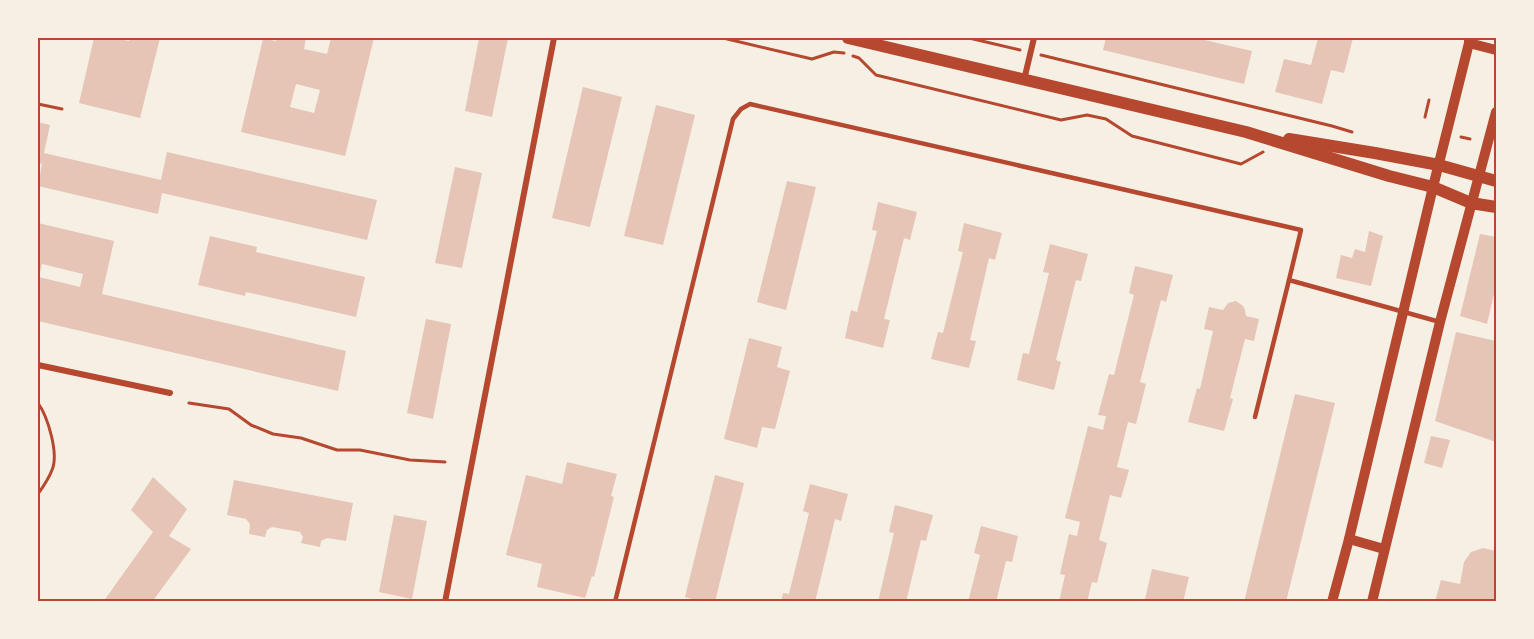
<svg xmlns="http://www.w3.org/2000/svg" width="1534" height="639" viewBox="0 0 1534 639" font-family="Figtree,sans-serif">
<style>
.building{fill:#e6c5b7;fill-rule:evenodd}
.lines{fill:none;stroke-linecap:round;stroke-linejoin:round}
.path{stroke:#b5482f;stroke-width:3}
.service{stroke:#b5482f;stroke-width:4.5}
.minor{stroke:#b5482f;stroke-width:6}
.tertiary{stroke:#b5482f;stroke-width:10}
.secondary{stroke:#b5482f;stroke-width:12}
.neatline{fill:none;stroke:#b5482f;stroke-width:2}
</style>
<rect width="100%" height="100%" fill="#f6efe4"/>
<g class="building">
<path d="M94 38H113L129 41 130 38H160L140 118 79 103Z"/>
<path d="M277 38H306L304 49 327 54 331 38H374L345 156 241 132 263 39 276 41ZM296 84 320 90 314 113 290 107Z"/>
<path d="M479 38H508L492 117 465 111Z"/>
<path d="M1106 38H1196L1252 51 1244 84 1103 50Z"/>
<path d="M1318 38H1353L1344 73 1331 70 1322 104 1275 92 1284 59 1311 65Z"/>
<path d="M583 87 622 97 590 227 552 218Z"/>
<path d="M656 105 695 115 663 245 624 236Z"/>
<path d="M38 122 50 125 44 153 161 180 167 152 377 200 367 240 162 193 158 214 38 186 42 164 38 163Z"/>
<path d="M455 167 482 173 462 268 435 263Z"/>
<path d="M787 181 816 187 786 310 757 302Z"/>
<path d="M878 202 917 212 910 240 904 238 884 319 890 320 883 348 845 338 851 310 857 312 877 231 872 230Z"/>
<path d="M38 223 114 241 102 294 346 351 338 391 38 321ZM42 264 83 274 80 287 39 277Z"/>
<path d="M964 223 1002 233 995 260 989 258 970 340 976 341 969 368 931 359 938 332 943 333 963 252 958 251Z"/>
<path d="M1369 231 1383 236 1371 286 1336 278 1341 255 1352 258 1355 249 1365 252Z"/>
<path d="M1480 234 1496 237V285L1487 324 1460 316Z"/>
<path d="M210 236 257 247 256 252 365 277 356 317 246 292 245 296 198 285Z"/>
<path d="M1050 244 1088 254 1081 281 1076 280 1056 360 1061 362 1054 390 1017 380 1023 353 1029 354 1049 273 1043 272Z"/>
<path d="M1135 266 1173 275 1166 302 1161 300 1140 382 1146 384 1136 424 1128 422 1117 467 1129 470 1121 498 1110 495 1099 540 1107 543 1097 583 1092 582 1087 602H1059L1065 575 1060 574 1069 534 1077 536 1080 522 1065 518 1088 426 1103 430 1106 416 1098 415 1109 374 1114 375 1134 295 1129 293Z"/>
<path d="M1236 301 1243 306 1245 310 1246 316 1259 319 1254 341 1245 339 1230 398 1233 399 1224 431 1188 422 1197 388 1200 389 1213 331 1204 329 1209 307 1223 310 1228 303Z"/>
<path d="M426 319 451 324 433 419 407 413Z"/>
<path d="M1456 332 1496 341V442L1435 421Z"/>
<path d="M749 338 782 347 777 367 790 371 775 429 762 427 757 448 724 439Z"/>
<path d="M1295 394 1335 403 1286 602H1244Z"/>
<path d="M1431 436 1450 440 1442 468 1424 463Z"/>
<path d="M567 462 617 474 611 496 614 497 594 577 592 576 585 598 537 587 542 564 506 555 526 475 562 484Z"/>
<path d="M715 475 744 483 715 602H702L685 597Z"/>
<path d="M153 477 187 509 169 536 191 549 152 602H103L153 532 131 510Z"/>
<path d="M234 480 353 503 346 541 327 538 321 541 320 547 301 543 303 537 300 532 272 527 267 530 265 537 249 534 250 524 246 519 227 515Z"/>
<path d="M810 484 848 494 841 521 835 519 815 602H781L783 593 789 594 809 513 803 511Z"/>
<path d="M895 505 933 515 926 541 921 540 906 602H878L894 533 889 532Z"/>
<path d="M394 515 427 521 412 599 379 592Z"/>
<path d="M981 526 1018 536 1012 562 1006 561 996 602H968L980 555 974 553Z"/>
<path d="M1483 548 1496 551V602H1435L1441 580 1460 584 1464 562 1471 552Z"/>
<path d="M1152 569 1189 577 1183 602H1147L1145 599Z"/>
</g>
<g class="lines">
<g class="path">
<path d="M723 38 812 59 834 52 844 53"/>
<path d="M969 38 1020 50"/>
<path d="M1041 55 1332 126 1352 132"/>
<path d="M853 56 859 58 876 75 1061 120 1087 115 1106 119 1132 136 1241 164 1263 152"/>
<path d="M38 104 62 109"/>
<path d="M1425 117 1429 100"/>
<path d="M1461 137 1470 139"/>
<path d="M38 403C48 417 59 454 52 470 49 478 43 487 38 494"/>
<path d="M189 403 229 409 251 425 273 434 301 438 337 450H360L410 460 445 462"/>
</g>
<g class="service">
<path d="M1255 417 1289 280"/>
<path d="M615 602 733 119 741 109 750 104 1301 230 1289 280 1440 322"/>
</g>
<g class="minor">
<path d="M1024 80 1034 38"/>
<path d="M38 365 170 393"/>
<path d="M445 602 554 38"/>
</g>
<g class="tertiary">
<path d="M1469 43 1496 50"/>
<path d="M1349 539 1384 549"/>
<path d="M1332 602 1349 539 1433 187 1469 43V38"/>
<path d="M1372 602 1440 322 1496 112"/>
</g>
<g class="secondary">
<path d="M848 38 1246 132 1389 176 1433 187 1471 203 1496 207"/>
<path d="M1289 139 1375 153 1439 165 1496 181"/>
</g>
</g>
<rect width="1534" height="639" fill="none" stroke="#f6efe4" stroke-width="78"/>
<rect x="39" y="39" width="1456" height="561" class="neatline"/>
</svg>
